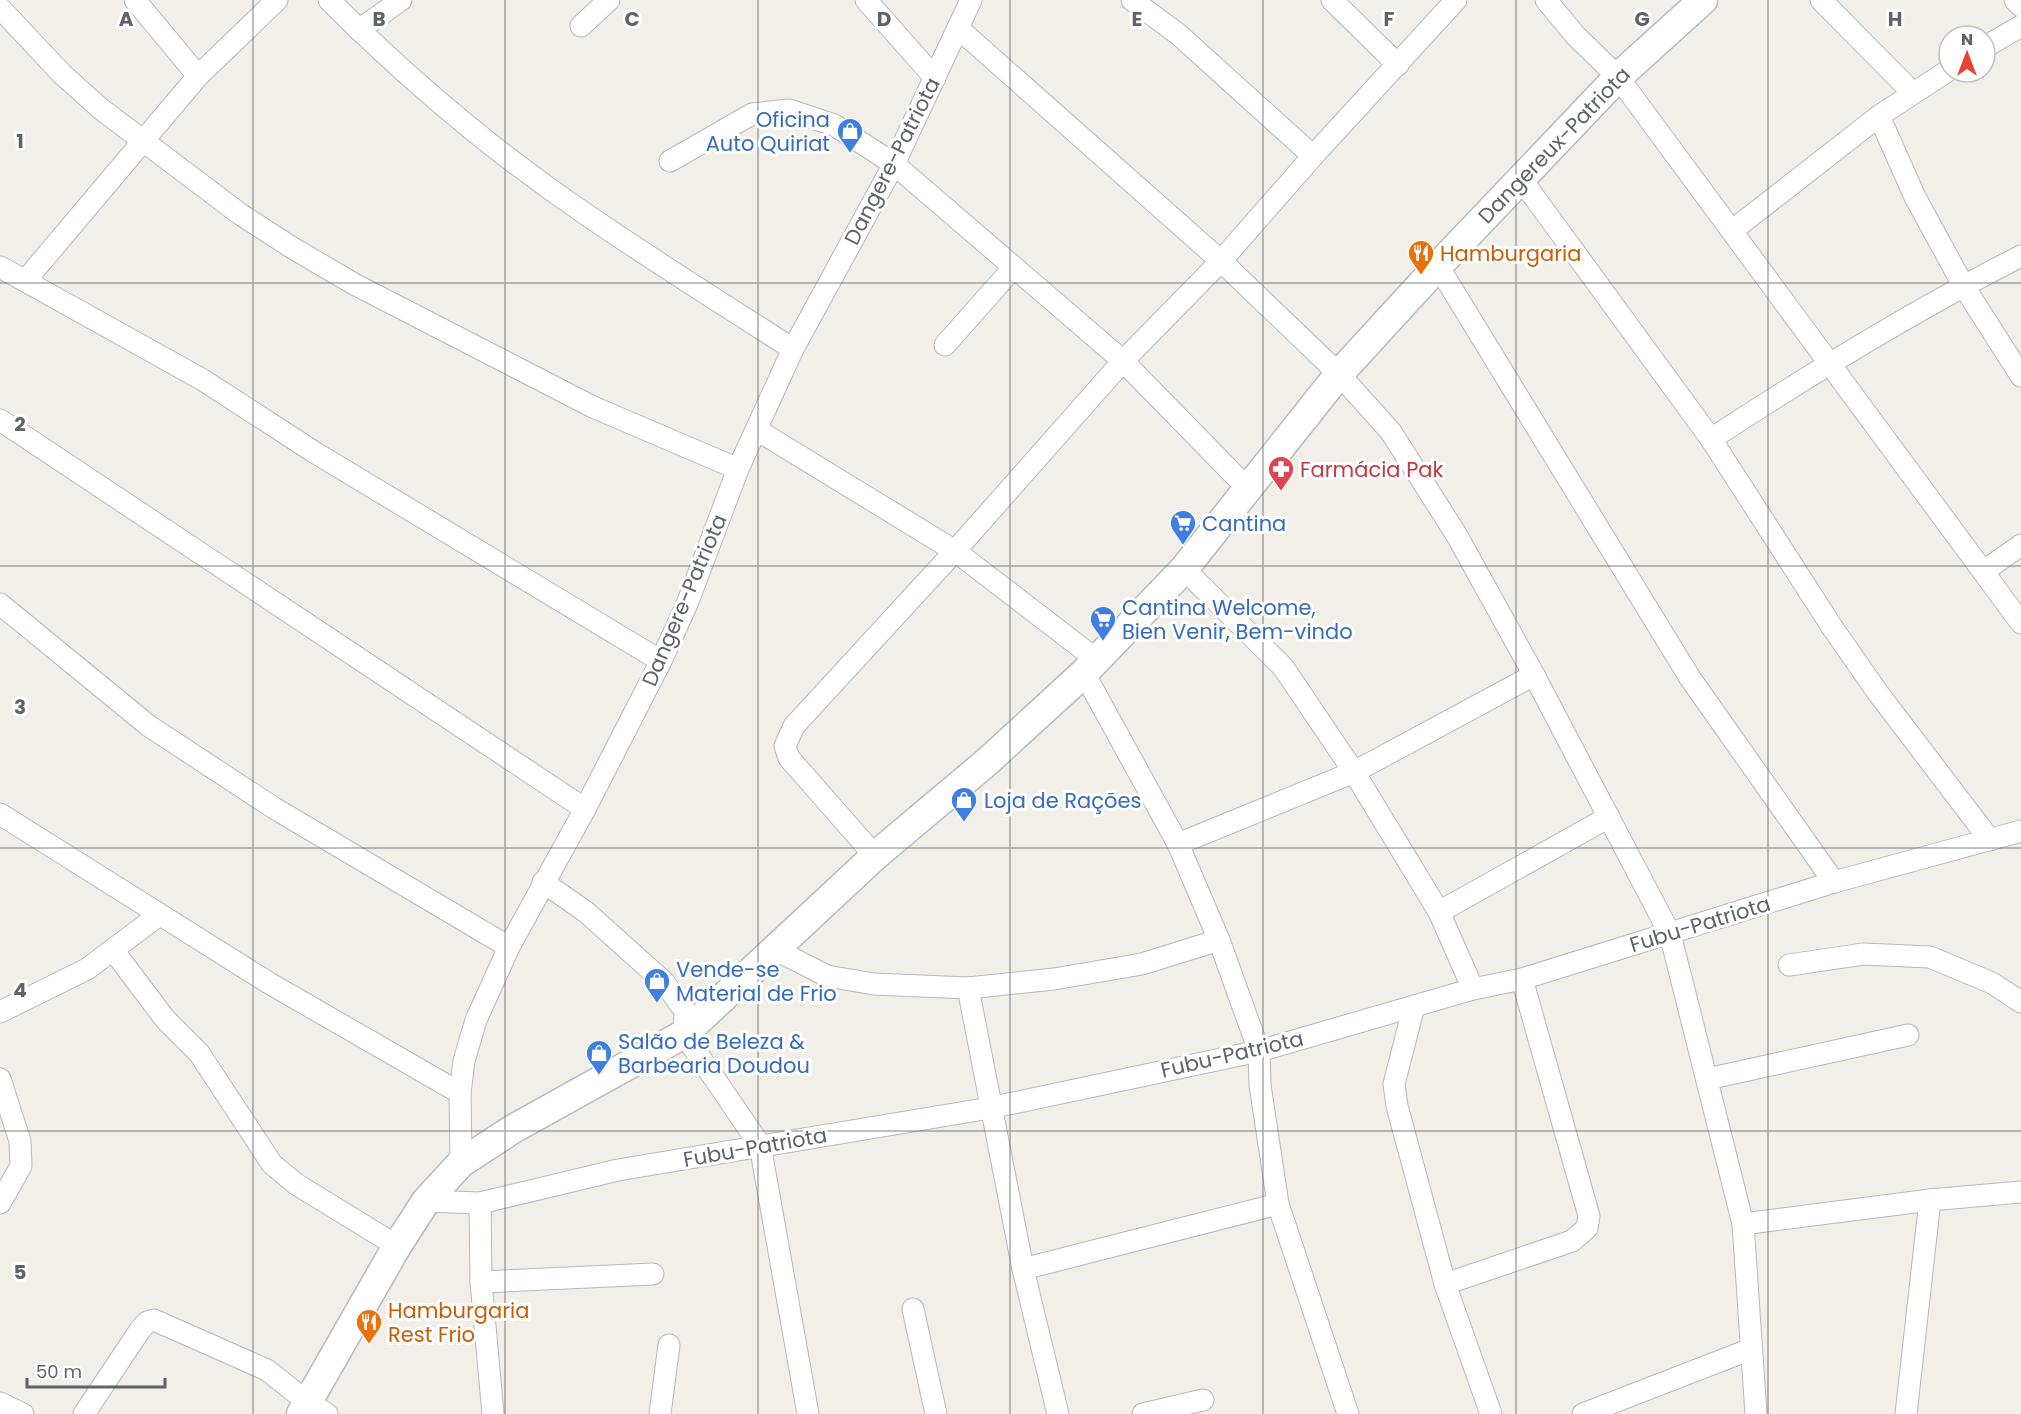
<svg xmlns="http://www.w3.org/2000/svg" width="2021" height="1414" viewBox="0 0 2021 1414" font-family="Poppins,sans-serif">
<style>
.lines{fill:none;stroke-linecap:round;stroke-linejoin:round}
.street-casing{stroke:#b5b8bc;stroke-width:23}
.secondary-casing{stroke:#b6babf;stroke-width:31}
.street{stroke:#fff;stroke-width:21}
.secondary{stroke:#fff;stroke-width:28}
.grid{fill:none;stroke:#5f6368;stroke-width:1.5;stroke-opacity:0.55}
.labels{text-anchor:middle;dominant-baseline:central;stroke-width:6;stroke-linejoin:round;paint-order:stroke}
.shop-label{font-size:21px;fill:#366cbe;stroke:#fff;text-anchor:start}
.street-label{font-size:21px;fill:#5f6368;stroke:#fff}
.food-label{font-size:21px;fill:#c56008;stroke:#fff;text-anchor:start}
.health-label{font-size:21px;fill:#be3a42;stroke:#fff;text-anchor:start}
.grid-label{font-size:20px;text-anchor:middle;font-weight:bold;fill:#5f6368;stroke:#fff;stroke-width:6;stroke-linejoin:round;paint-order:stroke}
</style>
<rect width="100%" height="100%" fill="#f1efe8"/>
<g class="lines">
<g class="street-casing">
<g id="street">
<path d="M135 0 198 76"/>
<path d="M329 0C408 79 494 152 587 215 654 261 724 305 793 349"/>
<path d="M866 0 935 78"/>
<path d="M1132 0 1178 34 1313 156"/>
<path d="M1332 0 1398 65"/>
<path d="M1546 0 1575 35 1618 77 2021 623"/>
<path d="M1821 0 1912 92"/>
<path d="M2015 0 2021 6"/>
<path d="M0 8 62 74 101 109 240 214 291 247 354 284 593 407 738 469"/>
<path d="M581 26 609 0"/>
<path d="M959 29 1221 261 1339 374 1391 432 1456 534 1534 675 1670 934 1743 1224 1756 1414"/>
<path d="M359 30 401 0"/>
<path d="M1985 47 2021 26"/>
<path d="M1879 116 1915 197 1963 285 2021 376"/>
<path d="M670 161 752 114 789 110 834 125 894 164 1123 361 1249 490"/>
<path d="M1521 179 1711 439 1832 627 1878 693 1990 840"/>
<path d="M1733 230 1879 116 1949 70"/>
<path d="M1438 266 1690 678 1834 882"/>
<path d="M0 267 203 380 314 452 661 661"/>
<path d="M25 281 198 76 277 0"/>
<path d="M945 345 1014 267"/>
<path d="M0 420 585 809"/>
<path d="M757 430 955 551 1097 660"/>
<path d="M1711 439C1812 373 1913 311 2021 256"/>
<path d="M1184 569 1283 667 1354 772 1439 912 1473 989"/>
<path d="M1984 571 2021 545"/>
<path d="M0 604 149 726 274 808 509 947"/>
<path d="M1084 673 1178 844 1219 940 1259 1051 1260 1085 1278 1204 1348 1414"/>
<path d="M0 814 269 983 460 1093"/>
<path d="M1178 844 1354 772 1534 675"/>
<path d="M875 856 789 758 785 746 794 726 955 551 1123 361 1221 261 1313 156 1456 0"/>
<path d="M543 882 586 912 664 982 685 1011 684 1034 760 1145 808 1414"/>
<path d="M1439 912 1609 817"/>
<path d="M113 950 165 1019 199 1053 272 1164 296 1184 397 1246"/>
<path d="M776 950 827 976 874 984 968 988 1054 979 1142 964 1219 940"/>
<path d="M1789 965 1863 954 1930 957 1992 983 2021 1002"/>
<path d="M968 988 1023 1269 1058 1414"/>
<path d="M1414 1006 1394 1084 1397 1106 1445 1284 1491 1414"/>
<path d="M0 1012 87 969 159 915"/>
<path d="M0 1079 20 1141 21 1166 0 1203"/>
<path d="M1707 1079 1908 1035"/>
<path d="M461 1163 460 1093 464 1061 476 1020 509 947 585 809 661 661 687 604 738 469 793 349 894 164 971 0"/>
<path d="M426 1201 480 1203 618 1170 990 1108 1259 1051 1473 989 1522 979 1834 882 2021 831"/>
<path d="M480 1203 481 1282 493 1414"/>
<path d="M1743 1224 1930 1200 2021 1192"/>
<path d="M1023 1269 1278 1204"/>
<path d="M481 1282 653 1274"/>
<path d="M1445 1284 1572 1241 1587 1228 1589 1216 1522 979"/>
<path d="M913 1309 936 1414"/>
<path d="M0 1403 23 1414"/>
<path d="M84 1414 140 1330 147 1322 154 1320 267 1370 306 1401 327 1414"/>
<path d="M660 1414 669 1345"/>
<path d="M1143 1414 1203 1400"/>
<path d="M1583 1414 1751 1349"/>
<path d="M1906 1414 1930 1200"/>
</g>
</g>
<g class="secondary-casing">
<path id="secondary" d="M301 1414 397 1246 426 1201 461 1163 513 1129 684 1034 875 856 988 761 1084 673 1184 569 1339 374 1438 266 1618 77 1703 0"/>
</g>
<use href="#street" class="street"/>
<use href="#secondary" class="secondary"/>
</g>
<path class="grid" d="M253 0V1414M505 0V1414M758 0V1414M1010 0V1414M1263 0V1414M1516 0V1414M1768 0V1414M0 283H2021M0 566H2021M0 848H2021M0 1131H2021"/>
<defs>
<g id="shop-pin" transform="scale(1.35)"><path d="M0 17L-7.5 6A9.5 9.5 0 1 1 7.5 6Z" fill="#3f7fe0" stroke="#fff"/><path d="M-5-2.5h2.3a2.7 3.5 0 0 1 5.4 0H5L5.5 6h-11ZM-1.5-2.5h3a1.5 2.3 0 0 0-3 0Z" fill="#fff"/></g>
<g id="restaurant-pin" transform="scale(1.35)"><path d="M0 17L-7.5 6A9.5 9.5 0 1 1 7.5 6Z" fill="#e8710a" stroke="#fff"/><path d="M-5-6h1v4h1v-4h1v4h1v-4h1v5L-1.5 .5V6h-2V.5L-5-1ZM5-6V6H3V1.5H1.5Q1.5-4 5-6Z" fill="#fff"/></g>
<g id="pharmacy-pin" transform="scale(1.35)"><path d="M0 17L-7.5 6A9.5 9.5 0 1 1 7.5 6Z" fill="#e0444e" stroke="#fff"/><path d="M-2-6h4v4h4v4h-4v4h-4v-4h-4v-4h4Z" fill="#fff"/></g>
<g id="supermarket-pin" transform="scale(1.35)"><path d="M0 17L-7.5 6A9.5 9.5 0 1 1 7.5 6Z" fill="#3f7fe0" stroke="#fff"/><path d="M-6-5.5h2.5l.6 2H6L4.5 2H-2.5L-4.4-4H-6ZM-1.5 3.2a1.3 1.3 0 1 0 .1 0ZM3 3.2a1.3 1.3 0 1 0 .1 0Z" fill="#fff"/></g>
</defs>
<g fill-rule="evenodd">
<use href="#shop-pin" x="850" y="131"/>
<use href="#restaurant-pin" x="1421" y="253"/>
<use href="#pharmacy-pin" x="1281" y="469"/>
<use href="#supermarket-pin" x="1183" y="523"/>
<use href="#supermarket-pin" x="1103" y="619"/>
<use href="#shop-pin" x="964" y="800"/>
<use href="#shop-pin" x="657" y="981"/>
<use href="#shop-pin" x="599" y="1053"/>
<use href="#restaurant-pin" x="369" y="1322"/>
</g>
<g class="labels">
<g class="shop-label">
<text x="830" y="119" text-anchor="end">Oficina<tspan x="830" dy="24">Auto Quiriat</tspan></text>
<text x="1202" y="523">Cantina</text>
<text x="1122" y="607">Cantina Welcome,<tspan x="1122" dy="24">Bien Venir, Bem-vindo</tspan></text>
<text x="984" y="800">Loja de Rações</text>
<text x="676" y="969">Vende-se<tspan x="676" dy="24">Material de Frio</tspan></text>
<text x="618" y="1041">Salão de Beleza &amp;<tspan x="618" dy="24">Barbearia Doudou</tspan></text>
</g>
<g class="street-label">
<text transform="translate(1554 145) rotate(-46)">Dangereux-Patriota</text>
<text transform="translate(892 161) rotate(-63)">Dangere-Patriota</text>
<text transform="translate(684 600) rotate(-67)">Dangere-Patriota</text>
<text transform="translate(1700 924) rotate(-17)">Fubu-Patriota</text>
<text transform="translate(1232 1054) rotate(-13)">Fubu-Patriota</text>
<text transform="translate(755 1147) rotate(-10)">Fubu-Patriota</text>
</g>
<g class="food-label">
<text x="1440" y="253">Hamburgaria</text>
<text x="388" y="1310">Hamburgaria<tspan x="388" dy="24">Rest Frio</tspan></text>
</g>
<g class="health-label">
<text x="1300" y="469">Farmácia Pak</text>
</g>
</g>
<g class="grid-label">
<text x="126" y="26">A</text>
<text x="379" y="26">B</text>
<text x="632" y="26">C</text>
<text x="884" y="26">D</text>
<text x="1137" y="26">E</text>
<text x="1389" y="26">F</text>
<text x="1642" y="26">G</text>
<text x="1895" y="26">H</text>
<text x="20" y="148">1</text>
<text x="20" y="431">2</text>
<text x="20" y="714">3</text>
<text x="20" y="997">4</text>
<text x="20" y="1279">5</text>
</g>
<g transform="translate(1967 54)"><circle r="28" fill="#ffffff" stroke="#bfc1c3" stroke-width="1.5"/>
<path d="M0-4.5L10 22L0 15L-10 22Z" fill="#ea4335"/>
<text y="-9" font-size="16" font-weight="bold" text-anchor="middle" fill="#5f6368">N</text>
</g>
<path d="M27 1378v9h138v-9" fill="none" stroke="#5f6368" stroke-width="3"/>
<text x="36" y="1378" font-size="18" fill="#5f6368" stroke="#ffffff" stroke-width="4.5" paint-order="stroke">50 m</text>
</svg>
